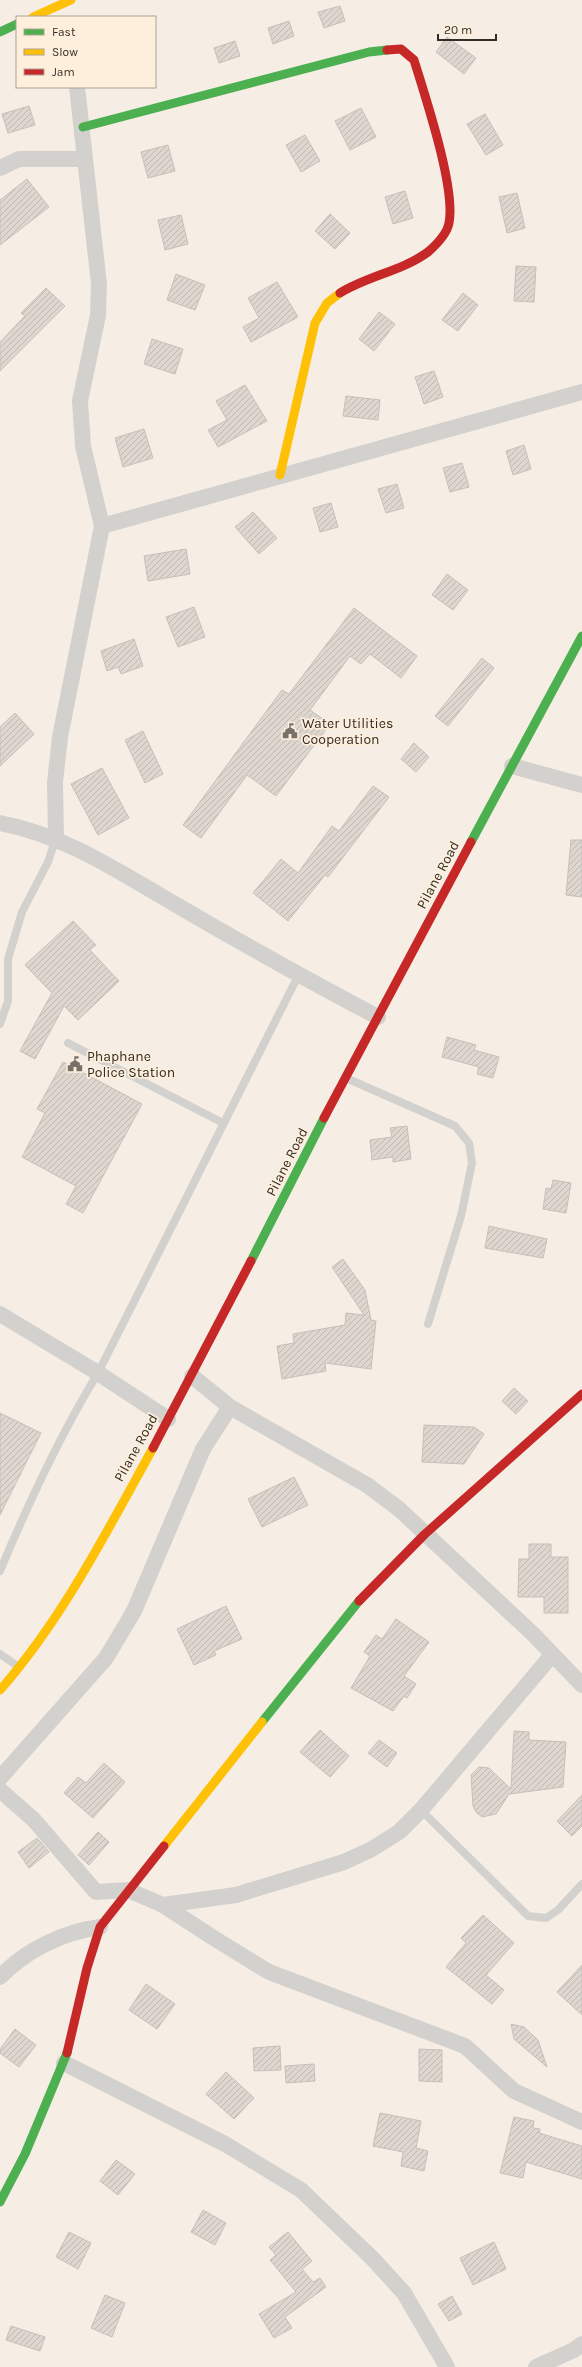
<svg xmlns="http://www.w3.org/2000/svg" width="582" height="2367" viewBox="0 0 582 2367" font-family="Karla,sans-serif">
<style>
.building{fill:url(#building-hatch);stroke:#c6c0b8}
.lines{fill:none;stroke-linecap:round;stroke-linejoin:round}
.lane{stroke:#d3d1ce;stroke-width:8}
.street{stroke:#d3d1ce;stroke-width:16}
.fast{stroke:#4caf50;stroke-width:9}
.slow{stroke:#ffc107;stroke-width:9}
.jam{stroke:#c62828;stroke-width:9}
.labels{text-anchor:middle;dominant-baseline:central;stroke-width:3.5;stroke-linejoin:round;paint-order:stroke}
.poi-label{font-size:14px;fill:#322d26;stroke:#feefdd;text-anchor:start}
.street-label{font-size:14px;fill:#322d26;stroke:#feefdd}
</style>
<defs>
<pattern id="building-hatch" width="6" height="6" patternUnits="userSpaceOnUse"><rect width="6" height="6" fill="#ddd7d0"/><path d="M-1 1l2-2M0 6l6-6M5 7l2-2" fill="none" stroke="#beb9b2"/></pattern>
</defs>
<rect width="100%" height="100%" fill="#f6eee5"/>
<g class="building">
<path d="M340 6 345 21 324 28 318 12Z"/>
<path d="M289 21 294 36 273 44 268 28Z"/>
<path d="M447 37 476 58 464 74 436 52Z"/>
<path d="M235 41 240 56 219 63 214 48Z"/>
<path d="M29 106 35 125 8 133 2 114Z"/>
<path d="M361 108 376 137 350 150 335 121Z"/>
<path d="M485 114 503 145 486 155 467 124Z"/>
<path d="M305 135 320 161 301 172 286 145Z"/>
<path d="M168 145 175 171 148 178 141 152Z"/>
<path d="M27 179 49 207 0 245V200Z"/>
<path d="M405 191 413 218 393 224 385 197Z"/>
<path d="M517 193 525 228 507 233 499 197Z"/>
<path d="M330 214 350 233 335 249 315 231Z"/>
<path d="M181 215 188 244 165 250 158 220Z"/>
<path d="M516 266 536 267 534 302 514 301Z"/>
<path d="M176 274 205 285 195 310 167 300Z"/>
<path d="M277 282 298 317 251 342 243 327 259 318 248 298Z"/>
<path d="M46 288 65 306 0 371V342L25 316 21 313Z"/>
<path d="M463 293 478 305 458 331 442 320Z"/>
<path d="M379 312 395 324 374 351 359 339Z"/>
<path d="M152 339 183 349 175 374 144 364Z"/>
<path d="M434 371 443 397 424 404 415 377Z"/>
<path d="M245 385 267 421 218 447 208 430 227 420 216 401Z"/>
<path d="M346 396 380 400 378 420 343 416Z"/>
<path d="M144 429 153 458 123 467 115 438Z"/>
<path d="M524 445 531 469 513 475 506 451Z"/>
<path d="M462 463 469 487 450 492 443 468Z"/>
<path d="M397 484 404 508 386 513 378 489Z"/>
<path d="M331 503 338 527 320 532 313 508Z"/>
<path d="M253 512 277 538 259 554 235 527Z"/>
<path d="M186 549 190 574 148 581 144 556Z"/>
<path d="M447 574 468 590 453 610 432 595Z"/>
<path d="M194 607 205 637 178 647 166 617Z"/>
<path d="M354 608 417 656 401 678 370 654 361 664 350 656 310 710 330 724 276 796 247 775 201 838 183 825 282 690 289 694Z"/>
<path d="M134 639 143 666 121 674 118 667 107 671 101 651Z"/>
<path d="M482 658 494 668 448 726 435 716Z"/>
<path d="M15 713 34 734 0 766V727Z"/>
<path d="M143 731 163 774 145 783 125 740Z"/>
<path d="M414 743 429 757 416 772 401 759Z"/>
<path d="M102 768 129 818 98 835 71 784Z"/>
<path d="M373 786 389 797 328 877 325 875 288 921 253 893 281 859 298 873 332 826 339 831Z"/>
<path d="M571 840H582V897L566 895Z"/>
<path d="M73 921 96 945 90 950 119 981 78 1020 64 1006 35 1059 20 1051 52 993 25 965Z"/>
<path d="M447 1037 476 1045 474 1050 499 1057 493 1078 477 1074 479 1067 442 1057Z"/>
<path d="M63 1062 142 1104 83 1213 66 1204 76 1186 22 1157 45 1113 37 1109Z"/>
<path d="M407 1126 411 1159 393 1162V1157L372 1160 370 1140 392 1137 390 1128Z"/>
<path d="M553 1180 571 1183 566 1213 543 1209 546 1188 551 1189Z"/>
<path d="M489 1226 547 1239 543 1258 485 1248Z"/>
<path d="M343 1259 365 1290 371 1320 376 1321 371 1369 325 1363 326 1371 282 1379 277 1346 294 1343 293 1334 345 1325 346 1313 364 1315 332 1267Z"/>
<path d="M514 1388 528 1401 516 1414 502 1401Z"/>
<path d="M0 1413 41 1433 0 1515Z"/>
<path d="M424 1425 474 1427 484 1434 464 1464 422 1462Z"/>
<path d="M294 1477 308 1505 262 1527 248 1499Z"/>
<path d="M529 1544H551V1557H568V1613H544V1597H518L519 1559H529Z"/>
<path d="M226 1606 242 1639 214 1651 216 1655 194 1665 177 1629Z"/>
<path d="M396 1619 429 1642 404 1676 416 1684 407 1698 404 1696 393 1711 351 1688 370 1656 364 1652 376 1635 382 1639Z"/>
<path d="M320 1730 349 1756 330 1777 300 1752Z"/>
<path d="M514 1731 529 1732V1740L566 1742 563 1787 509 1794 496 1814 482 1817 476 1812 473 1806 471 1775 479 1767 489 1768 511 1789Z"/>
<path d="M379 1740 397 1753 387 1767 368 1753Z"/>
<path d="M104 1763 125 1782 93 1818 64 1793 78 1777 86 1783Z"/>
<path d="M582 1795V1826L572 1836 557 1821Z"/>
<path d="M98 1832 109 1842 89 1865 78 1855Z"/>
<path d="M37 1838 49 1852 29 1868 18 1852Z"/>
<path d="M483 1915 514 1943 486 1975 504 1990 492 2004 446 1967 466 1943 461 1938Z"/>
<path d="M582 1965V2015L557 1992Z"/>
<path d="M146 1984 175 2004 157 2029 129 2010Z"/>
<path d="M511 2024 524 2027 538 2040 547 2067 514 2039Z"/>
<path d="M15 2029 36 2045 19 2067 0 2053V2049Z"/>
<path d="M280 2046 281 2070 254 2071 253 2048Z"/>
<path d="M419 2049 442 2050V2082L419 2081Z"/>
<path d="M314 2064 315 2081 286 2083 285 2066Z"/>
<path d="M226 2072 254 2098 234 2119 206 2094Z"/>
<path d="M380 2113 421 2121 416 2148 428 2151 424 2171 401 2166 403 2152 373 2146Z"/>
<path d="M514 2117 534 2121 533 2128 540 2129 539 2133 582 2146V2179L526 2162 523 2178 500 2173Z"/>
<path d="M116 2160 135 2174 118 2195 100 2181Z"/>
<path d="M203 2210 226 2223 215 2245 191 2232Z"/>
<path d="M69 2232 91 2243 78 2269 56 2257Z"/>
<path d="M288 2232 312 2261 302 2269 313 2282 320 2278 326 2287 285 2317 292 2328 274 2338 259 2314 296 2292 270 2260 276 2255 269 2247Z"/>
<path d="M494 2242 506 2269 473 2285 460 2258Z"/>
<path d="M105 2295 125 2303 112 2337 91 2328Z"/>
<path d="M452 2296 462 2314 449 2321 438 2304Z"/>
<path d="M11 2326 45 2337 40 2351 6 2340Z"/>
</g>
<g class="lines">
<g class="lane">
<path d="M0 1024 8 1001V959L22 912 48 862 56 838"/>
<path d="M68 1043 223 1123"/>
<path d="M346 1078 455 1126 469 1143 472 1163 461 1216 428 1324"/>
<path d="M0 1571C28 1504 60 1435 98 1373L298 976"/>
<path d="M0 1654 19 1667"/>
<path d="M421 1810 528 1916 546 1918 558 1910 582 1884"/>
</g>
<g class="street">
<path d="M0 168 19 159H84"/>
<path d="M102 526 582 392"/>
<path d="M512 766 582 785"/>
<path d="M0 823C66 835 122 874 180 907 245 945 311 982 378 1017"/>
<path d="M56 838 55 782 60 737 102 526 83 446 80 401 98 315 99 284 77 87"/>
<path d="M0 1314 98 1373 168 1419"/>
<path d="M192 1376 230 1407 367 1485 399 1509 533 1634 582 1685"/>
<path d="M0 1778 106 1658 134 1611 203 1449 230 1407"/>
<path d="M0 1790 34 1820 96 1892 128 1890 163 1905 236 1895 344 1862 372 1849 399 1832 421 1810 552 1655"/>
<path d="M163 1905 212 1937 269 1972 465 2046 514 2091 582 2122"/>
<path d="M0 1977C26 1950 63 1932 100 1927"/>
<path d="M64 2063 225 2144 301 2190 372 2258 404 2293 447 2367"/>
<path d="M536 2367 574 2350 582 2344"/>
</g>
<g class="fast">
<path d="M0 32 17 24"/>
<path d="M83 127 369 52 387 50"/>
<path d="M471 842 582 636"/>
<path d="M251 1261 324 1118"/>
<path d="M262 1722 359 1601"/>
<path d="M0 2202 25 2154 67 2053"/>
</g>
<g class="slow">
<path d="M33 17 71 0"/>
<path d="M280 475 315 323 327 303 340 293"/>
<path d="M0 1690C63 1618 107 1531 153 1448"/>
<path d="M164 1846 262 1722"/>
</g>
<g class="jam">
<path d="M340 293C367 276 402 271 428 252 436 245 447 234 449 223 456 188 425 96 414 60L401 49 387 50"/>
<path d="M324 1118 471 842"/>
<path d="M153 1448 251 1261"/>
<path d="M359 1601 425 1534 582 1394"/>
<path d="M67 2053 87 1968 100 1927 164 1846"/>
</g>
</g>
<defs>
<g id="civic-bare" transform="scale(1.2)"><path d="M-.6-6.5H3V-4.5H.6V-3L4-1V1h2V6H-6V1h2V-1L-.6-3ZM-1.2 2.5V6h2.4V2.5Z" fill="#777169" stroke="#feefdd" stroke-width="2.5" paint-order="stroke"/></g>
</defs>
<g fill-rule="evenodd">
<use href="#civic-bare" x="290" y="731"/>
<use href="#civic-bare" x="75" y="1064"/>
</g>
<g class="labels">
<g class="poi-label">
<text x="302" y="723">Water Utilities<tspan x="302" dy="16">Cooperation</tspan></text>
<text x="87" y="1056">Phaphane<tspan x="87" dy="16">Police Station</tspan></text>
</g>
<g class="street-label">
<text transform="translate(438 875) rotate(-62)">Pilane Road</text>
<text transform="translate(287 1162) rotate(-63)">Pilane Road</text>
<text transform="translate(136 1448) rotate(-61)">Pilane Road</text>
</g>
</g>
<rect x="16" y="16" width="140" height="72" fill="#feefdd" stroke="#aca194"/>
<rect x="24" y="29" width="20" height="6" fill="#4caf50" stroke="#aca194"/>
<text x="52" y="36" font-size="12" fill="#322d26">Fast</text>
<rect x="24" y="49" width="20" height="6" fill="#ffc107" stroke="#aca194"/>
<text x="52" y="56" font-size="12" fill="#322d26">Slow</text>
<rect x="24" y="69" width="20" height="6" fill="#c62828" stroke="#aca194"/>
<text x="52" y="76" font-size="12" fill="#322d26">Jam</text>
<path d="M438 34v6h58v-6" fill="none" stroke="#322d26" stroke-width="2"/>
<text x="444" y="34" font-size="12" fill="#322d26" stroke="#feefdd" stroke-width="3" paint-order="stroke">20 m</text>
</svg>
